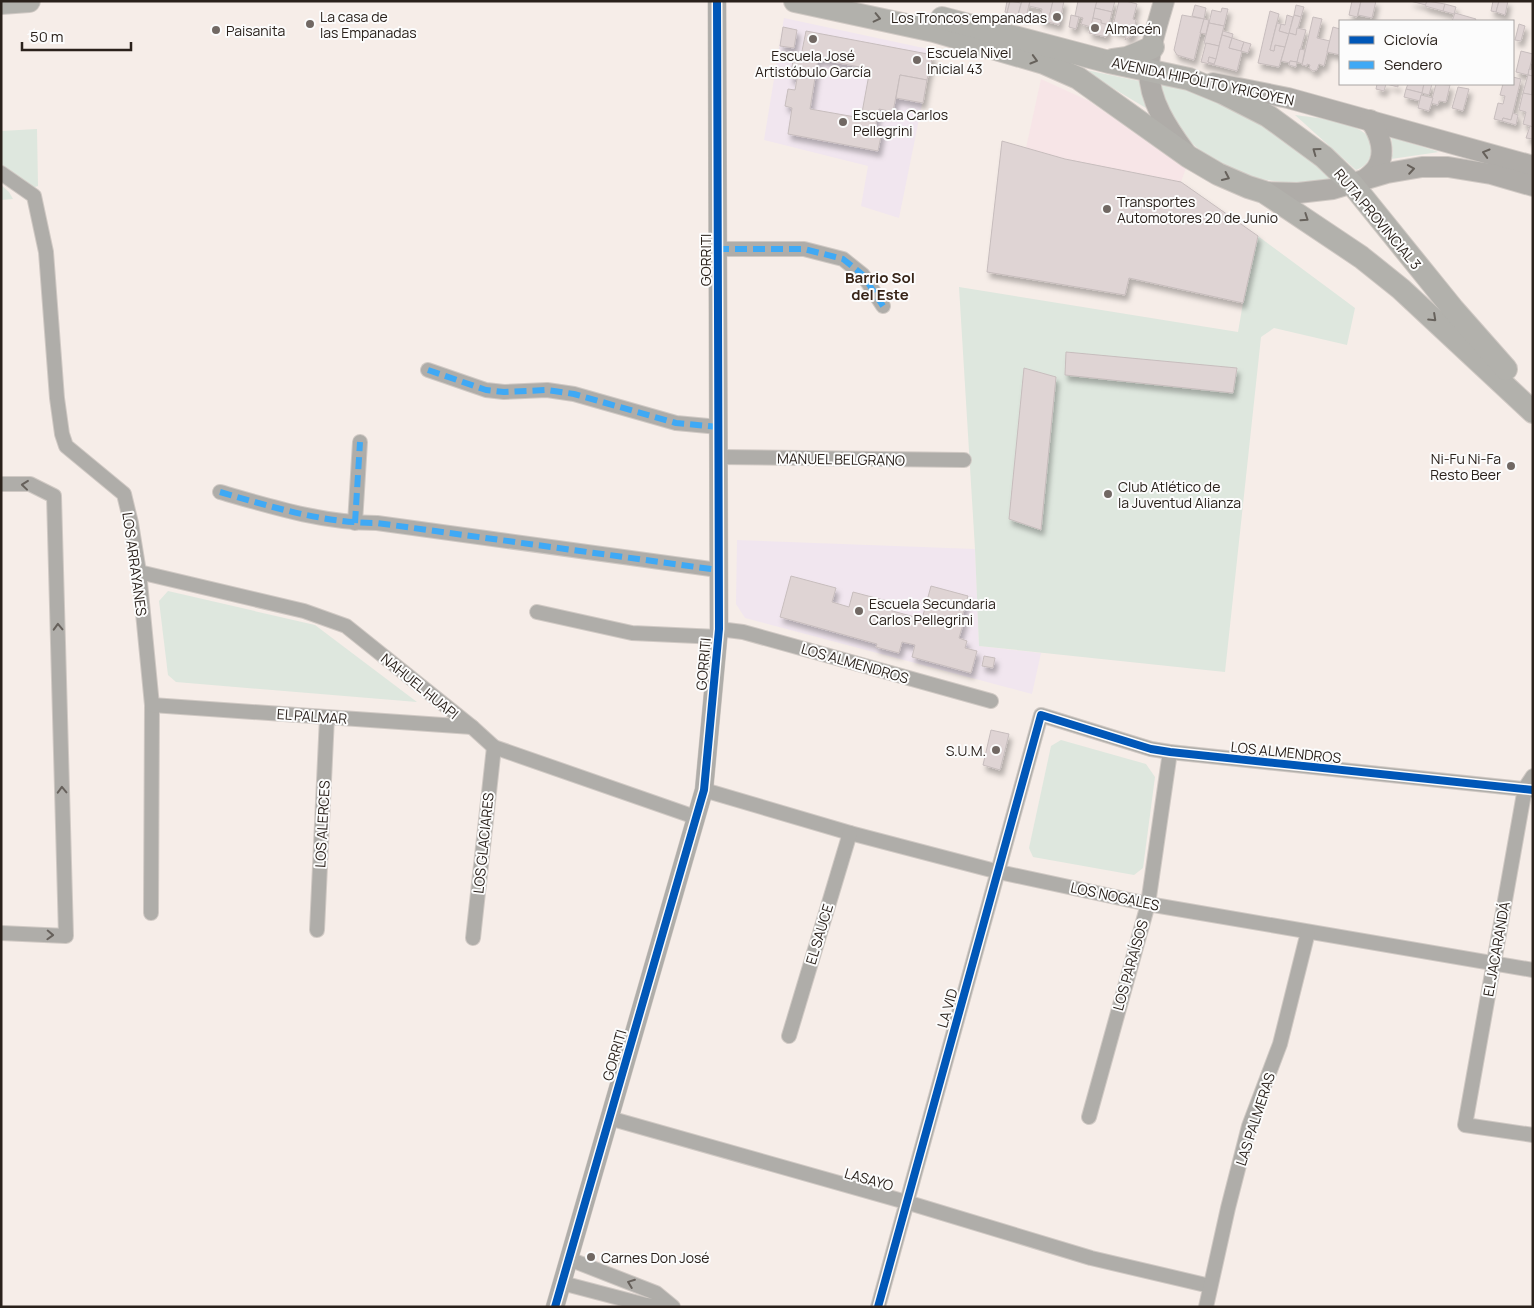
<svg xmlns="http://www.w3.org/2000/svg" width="1534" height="1308" viewBox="0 0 1534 1308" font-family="Manrope,sans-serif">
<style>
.industrial{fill:#f7e5e7}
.education{fill:#f1e6ef}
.green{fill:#dee7de}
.building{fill:#dfd4d4;stroke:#c7bdbd;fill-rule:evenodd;filter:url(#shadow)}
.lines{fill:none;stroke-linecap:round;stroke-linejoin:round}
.minor-casing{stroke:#d0c9c4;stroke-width:16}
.tertiary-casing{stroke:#d0c9c4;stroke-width:19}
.secondary-casing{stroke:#d0c9c4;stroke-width:22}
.primary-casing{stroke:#d0c9c4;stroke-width:24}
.minor{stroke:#afada9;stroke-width:14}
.tertiary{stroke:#afada9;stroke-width:18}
.secondary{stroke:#afaca8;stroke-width:20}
.primary{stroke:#b2b1ac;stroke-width:22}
.quiet{stroke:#3fa9f5;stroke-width:6;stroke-dasharray:12 6;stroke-linecap:butt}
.cycleway-casing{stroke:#fcfcfc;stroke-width:11}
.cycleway{stroke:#0057b8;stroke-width:8}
.oneway{stroke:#67625c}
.oneway2{stroke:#66605a}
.oneway3{stroke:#66605b}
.poi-dot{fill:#716863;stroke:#fcfcfc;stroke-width:2}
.labels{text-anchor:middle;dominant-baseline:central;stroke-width:4;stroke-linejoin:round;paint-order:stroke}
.poi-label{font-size:14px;fill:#2a211b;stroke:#fcfcfc;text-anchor:start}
.street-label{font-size:14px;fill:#2a211b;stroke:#fcfcfc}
.neighbourhood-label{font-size:15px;font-weight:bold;fill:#382518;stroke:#fcfcfc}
</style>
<defs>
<filter id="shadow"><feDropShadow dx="3" dy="5.5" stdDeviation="2.5" flood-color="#0004"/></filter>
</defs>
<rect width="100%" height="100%" fill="#f6ede8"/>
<path class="industrial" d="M1041 79 1089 101 1186 168 1181 182 1065 159 1026 148Z"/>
<g class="education">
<path d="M784 18 933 50 899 218 861 206 868 166 764 140Z"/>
<path d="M737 540 975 549 979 646 1041 653 1032 694 745 618 736 604Z"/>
</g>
<g class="green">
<path d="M1086 70 1139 81 1146 108 1086 72Z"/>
<path d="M1161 80 1222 102 1284 137 1332 178C1324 182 1315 182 1306 182 1268 185 1224 173 1195 146 1189 141 1184 133 1178 126 1168 113 1159 97 1161 80Z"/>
<path d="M1295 115C1315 118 1382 122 1371 154 1369 162 1364 167 1356 170Z"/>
<path d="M37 129 38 186 29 189 21 179 1 164V131Z"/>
<path d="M1391 137 1439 152 1391 159 1393 152Z"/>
<path d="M1 185 9 192 13 199 1 200Z"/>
<path d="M1258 236 1355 308 1347 345 1274 328 1261 337 1225 672 979 646 975 549 959 287 1238 332 1243 303Z"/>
<path d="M168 591 315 625 417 702 176 682 168 675 159 601Z"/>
<path d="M1061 740 1146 764 1155 777 1143 868 1134 875 1033 857 1029 848 1051 746Z"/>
</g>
<g class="building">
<path d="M1007 1H1010L1007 13 1005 12Z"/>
<path d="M1010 1 1021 3 1018 15 1007 13Z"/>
<path d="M1022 1H1030L1026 17 1018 15Z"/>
<path d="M1030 1H1053L1048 22 1040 20 1042 9 1029 6Z"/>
<path d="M1053 1H1064L1059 25 1048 22Z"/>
<path d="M1078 1H1097L1091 27 1081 24 1083 18 1075 16Z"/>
<path d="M1097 1H1115L1112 12 1095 8Z"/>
<path d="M1119 1H1126L1137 4 1133 19 1136 20 1133 35 1125 40 1128 29 1121 27 1120 32 1112 30Z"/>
<path d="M1352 1H1361L1357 17 1349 15Z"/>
<path d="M1361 1H1376L1372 18 1358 15Z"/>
<path d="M1410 1H1427L1426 5Z"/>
<path d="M1427 1 1445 4 1443 11 1425 6Z"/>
<path d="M1493 1H1499L1496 12 1491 11Z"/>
<path d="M1499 1H1508L1505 15 1496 12Z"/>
<path d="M1445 4 1456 7 1454 14 1443 11Z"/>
<path d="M1195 5 1206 8 1204 19 1192 16Z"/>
<path d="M1296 5 1304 7 1301 17 1294 15Z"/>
<path d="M1095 8 1112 12 1109 25 1101 23V20L1093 18Z"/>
<path d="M1222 8 1228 9 1224 26 1209 23 1212 10 1221 12Z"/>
<path d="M1270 11 1279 14 1270 50 1274 51 1275 45 1285 47 1279 67 1258 63Z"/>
<path d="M1455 13 1476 19 1475 21H1452Z"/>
<path d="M1071 15 1079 17 1076 29 1069 27Z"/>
<path d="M1182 15 1204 19 1194 60 1177 55 1174 50Z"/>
<path d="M1287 15 1293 17 1289 34 1279 31 1281 24 1285 25Z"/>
<path d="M1294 15 1301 17 1296 35 1289 33Z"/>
<path d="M1313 17 1322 19 1317 38 1330 41 1324 66 1319 64 1317 70 1313 71 1309 68 1310 65 1307 64V66L1302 65Z"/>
<path d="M1093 18 1101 20V23L1109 25 1106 37 1089 33Z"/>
<path d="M1204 19 1209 20 1206 34 1200 33Z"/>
<path d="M1209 23 1224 26 1219 46 1204 43Z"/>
<path d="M1277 23 1281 24 1279 31 1289 34 1285 47 1275 45 1274 51 1270 50Z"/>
<path d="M1519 24 1525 26 1521 41 1515 40Z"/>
<path d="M783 27 797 30 794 48 780 46Z"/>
<path d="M1121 27 1128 29 1127 34 1120 32Z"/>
<path d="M1333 27 1340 29V55L1327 52Z"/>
<path d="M1297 28 1306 30 1297 62 1290 61V63L1281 61 1289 33 1296 35Z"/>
<path d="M806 31 933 55 927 80 900 75 893 112 879 109 875 129 882 131 878 151 788 134 792 108 785 106 788 89 795 90 797 79 790 78 794 55 801 56ZM818 59 870 69 861 118 810 109Z"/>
<path d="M1223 31 1233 34 1232 38 1222 35Z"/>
<path d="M1222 35 1232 38 1229 48 1242 51 1237 71 1214 65Z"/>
<path d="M1232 38 1244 42 1241 51 1229 48Z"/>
<path d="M1244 42 1251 44 1248 53 1241 51Z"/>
<path d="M1206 43 1219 46 1216 59 1209 57 1208 62 1214 65 1201 62Z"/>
<path d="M1300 49 1305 50 1302 64 1297 62Z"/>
<path d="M1521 51 1533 54 1528 75 1516 72Z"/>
<path d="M1209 57 1216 59 1214 64 1208 62Z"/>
<path d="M1290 61 1297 62 1296 67 1289 65Z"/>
<path d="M1529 69 1533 70V76L1528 75Z"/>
<path d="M900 75 927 80 923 103 896 98Z"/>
<path d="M1528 75 1533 76 1532 95 1523 93Z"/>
<path d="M1513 77 1521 79 1511 120 1503 118 1502 121 1494 119 1498 103 1503 104 1505 96 1500 95 1503 84H1513Z"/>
<path d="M1377 84H1398V87L1386 84 1384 91 1376 89Z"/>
<path d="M1408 84H1424L1422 93 1406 89Z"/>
<path d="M1424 84H1432L1429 95 1422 93Z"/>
<path d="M1436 84 1450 85 1446 102 1439 101 1438 105 1431 103Z"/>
<path d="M1458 87 1469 89 1463 111 1452 108Z"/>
<path d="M1406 89 1422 93 1420 101 1404 97Z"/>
<path d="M1523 93 1533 95V127L1523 124 1526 112 1519 110Z"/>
<path d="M1421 95 1433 98 1429 111 1418 108Z"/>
<path d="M1513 113 1518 115 1516 125 1502 121 1503 118 1511 120Z"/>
<path d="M1530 126 1533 127V139L1526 138Z"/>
<path d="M1002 141 1065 159 1181 182 1258 236 1243 303 1129 278 1125 295 987 272Z"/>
<path d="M1066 352 1237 368 1233 393 1065 375Z"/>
<path d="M1024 368 1056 377 1041 530 1009 519Z"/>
<path d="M791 576 836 588 832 602 849 607 853 592 887 601 885 609 922 619 931 586 968 596 962 617 965 618 959 638 967 641 965 648 977 651 971 673 912 657 915 645 902 642 899 653 876 647 877 644 780 617Z"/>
<path d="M984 656 995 658 993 668 982 666Z"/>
<path d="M991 730 1009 734 1000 770 983 765Z"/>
</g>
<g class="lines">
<g class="minor-casing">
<g id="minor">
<path d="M1 173 34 196 46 252 57 398 62 434 66 446 124 494 131 523 139 572 152 705 151 913"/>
<path d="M717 249H804L843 259 863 275 883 306"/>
<path d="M428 370 486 390 504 392 547 390 574 394 676 423 719 427"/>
<path d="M719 457 964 460"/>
<path d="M1 484H30L54 496 66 936 1 933"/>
<path d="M220 492C272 507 323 523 377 523L718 570"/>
<path d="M355 523 360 442"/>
<path d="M139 572 304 611 346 626 472 727 494 747 695 817"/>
<path d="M537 612 632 633 718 637"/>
<path d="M719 629 743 632 991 701"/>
<path d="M152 705 472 727"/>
<path d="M1533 776 1525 788 1465 1125 1533 1135"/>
<path d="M704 790 850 833 999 872 1148 904 1533 970"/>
<path d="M317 930 327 717"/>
<path d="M473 938 494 747"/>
<path d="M789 1036 850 833"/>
<path d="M1089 1117 1148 904 1170 752"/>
<path d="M609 1118 906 1202 1091 1258 1210 1286"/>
<path d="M569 1259 656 1293 673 1307"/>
<path d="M562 1283 646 1305 662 1307"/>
<path d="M878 1307 1041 715 1151 749 1170 752 1533 790"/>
<path d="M1206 1307 1228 1208 1249 1126 1280 1044 1308 932"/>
</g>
</g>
<g class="tertiary-casing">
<path id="tertiary" d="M555 1307 704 790 719 629 717 1"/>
</g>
<g class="secondary-casing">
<g id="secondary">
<path d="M1164 1C1158 23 1149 48 1149 70 1149 101 1168 129 1185 152"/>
<path d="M1213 83 1288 98 1533 166"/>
<path d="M1364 180C1368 177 1373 173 1376 169 1387 154 1380 134 1370 120"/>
<path d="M1264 192 1298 193 1333 189 1387 173 1422 167H1448L1491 174 1533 186"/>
</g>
</g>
<g class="primary-casing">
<g id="primary">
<path d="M795 1 934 31 1044 63 1078 78 1189 157 1218 174 1248 187 1264 192 1361 257 1401 289 1533 412"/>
<path d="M1 3 29 1"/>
<path d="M942 18 1109 62 1189 79 1223 93 1268 116 1324 157 1352 184 1453 309 1506 369"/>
<path d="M1113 60 1127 58 1153 47"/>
</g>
</g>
<use href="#minor" class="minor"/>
<use href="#tertiary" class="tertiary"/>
<use href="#secondary" class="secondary"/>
<use href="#primary" class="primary"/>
<g class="quiet">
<path d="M717 249H804L843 259 863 275 883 306"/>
<path d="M428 370 486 390 504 392 547 390 574 394 676 423 719 427"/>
<path d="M220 492C272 507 323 523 377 523L718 570"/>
<path d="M355 523 360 442"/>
</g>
<g class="cycleway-casing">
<g id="cycleway">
<path d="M555 1307 704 790 719 629 717 1"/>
<path d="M878 1307 1041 715 1151 749 1170 752 1533 790"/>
</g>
</g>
<use href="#cycleway" class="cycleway"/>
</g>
<defs><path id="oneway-chevron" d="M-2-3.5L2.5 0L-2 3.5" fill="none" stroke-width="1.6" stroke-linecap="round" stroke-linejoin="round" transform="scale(1.25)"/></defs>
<g class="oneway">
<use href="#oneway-chevron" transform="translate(877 18) rotate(13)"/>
<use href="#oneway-chevron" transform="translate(1034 60) rotate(16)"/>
<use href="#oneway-chevron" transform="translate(1316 151) rotate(-144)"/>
<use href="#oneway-chevron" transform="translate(1226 177) rotate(25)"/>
<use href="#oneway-chevron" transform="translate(1305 218) rotate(34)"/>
<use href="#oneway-chevron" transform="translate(1433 318) rotate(43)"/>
</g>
<g class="oneway2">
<use href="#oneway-chevron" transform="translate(1486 153) rotate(-164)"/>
<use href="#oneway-chevron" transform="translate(1411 169) rotate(-9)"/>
</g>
<g class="oneway3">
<use href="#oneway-chevron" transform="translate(25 485) rotate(-174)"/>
<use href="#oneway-chevron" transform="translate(58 627) rotate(-92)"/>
<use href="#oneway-chevron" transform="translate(62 790) rotate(-92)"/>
<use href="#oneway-chevron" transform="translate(50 935) rotate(2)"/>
<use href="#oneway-chevron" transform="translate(631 1283) rotate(-159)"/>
</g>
<g class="poi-dot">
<circle cx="1057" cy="17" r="5"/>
<circle cx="310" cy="24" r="5"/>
<circle cx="1095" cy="28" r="5"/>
<circle cx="216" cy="30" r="5"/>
<circle cx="813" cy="39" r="5"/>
<circle cx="917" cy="60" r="5"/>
<circle cx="843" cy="122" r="5"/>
<circle cx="1107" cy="209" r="5"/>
<circle cx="1511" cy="466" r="5"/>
<circle cx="1108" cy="494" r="5"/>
<circle cx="859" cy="611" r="5"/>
<circle cx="996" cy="750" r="5"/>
<circle cx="591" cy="1257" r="5"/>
</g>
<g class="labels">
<g class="poi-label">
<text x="320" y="16">La casa de<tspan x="320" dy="16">las Empanadas</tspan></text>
<text x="1047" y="17" text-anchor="end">Los Troncos empanadas</text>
<text x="1105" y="28">Almacén</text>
<text x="226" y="30">Paisanita</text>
<text x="927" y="52">Escuela Nivel<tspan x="927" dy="16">Inicial 43</tspan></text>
<text x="813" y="55" text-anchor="middle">Escuela José<tspan x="813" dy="16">Artistóbulo García</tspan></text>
<text x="853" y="114">Escuela Carlos<tspan x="853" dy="16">Pellegrini</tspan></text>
<text x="1117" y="201">Transportes<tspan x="1117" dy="16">Automotores 20 de Junio</tspan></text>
<text x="1501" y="458" text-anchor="end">Ni-Fu Ni-Fa<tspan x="1501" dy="16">Resto Beer</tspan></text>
<text x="1118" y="486">Club Atlético de<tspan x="1118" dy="16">la Juventud Alianza</tspan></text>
<text x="869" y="603">Escuela Secundaria<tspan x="869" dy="16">Carlos Pellegrini</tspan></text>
<text x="986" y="750" text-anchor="end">S.U.M.</text>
<text x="601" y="1257">Carnes Don José</text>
</g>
<g class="street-label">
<text transform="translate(1203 81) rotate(12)">AVENIDA HIPÓLITO YRIGOYEN</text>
<text transform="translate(1378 219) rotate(50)">RUTA PROVINCIAL 3</text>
<text transform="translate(705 260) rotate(-90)">GORRITI</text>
<text transform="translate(841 459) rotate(1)">MANUEL BELGRANO</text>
<text transform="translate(135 564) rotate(82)">LOS ARRAYANES</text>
<text transform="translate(855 663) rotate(16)">LOS ALMENDROS</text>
<text transform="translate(703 664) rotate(-85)">GORRITI</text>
<text transform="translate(420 686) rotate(39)">NAHUEL HUAPI</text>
<text transform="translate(312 716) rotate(4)">EL PALMAR</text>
<text transform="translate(1286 752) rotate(6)">LOS ALMENDROS</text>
<text transform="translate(322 824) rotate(-87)">LOS ALERCES</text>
<text transform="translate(483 843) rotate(-84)">LOS GLACIARES</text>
<text transform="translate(1115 896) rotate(12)">LOS NOGALES</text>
<text transform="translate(819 934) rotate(-73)">EL SAUCE</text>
<text transform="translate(1496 949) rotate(-80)">EL JACARANDÁ</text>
<text transform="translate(1130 965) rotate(-74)">LOS PARAÍSOS</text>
<text transform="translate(947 1008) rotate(-74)">LA VID</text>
<text transform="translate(614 1055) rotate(-74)">GORRITI</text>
<text transform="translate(1255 1119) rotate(-72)">LAS PALMERAS</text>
<text transform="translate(869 1179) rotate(16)">LASAYO</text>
</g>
<g class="neighbourhood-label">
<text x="880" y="277">Barrio Sol<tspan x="880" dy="17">del Este</tspan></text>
</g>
</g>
<rect width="1534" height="1308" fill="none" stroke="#2a211b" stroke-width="5"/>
<rect x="1339" y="20" width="175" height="65" fill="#fcfcfc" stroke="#a8a4a2"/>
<rect x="1349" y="36" width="25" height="8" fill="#0057b8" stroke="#a8a4a2"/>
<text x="1384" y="45" font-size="15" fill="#2a211b">Ciclovía</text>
<rect x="1349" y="61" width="25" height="8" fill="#3fa9f5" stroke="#a8a4a2"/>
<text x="1384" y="70" font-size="15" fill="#2a211b">Sendero</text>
<path d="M22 42v8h109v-8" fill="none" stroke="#2a211b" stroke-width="2.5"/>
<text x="30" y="42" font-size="15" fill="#2a211b" stroke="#fcfcfc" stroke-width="4" paint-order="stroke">50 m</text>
</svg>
